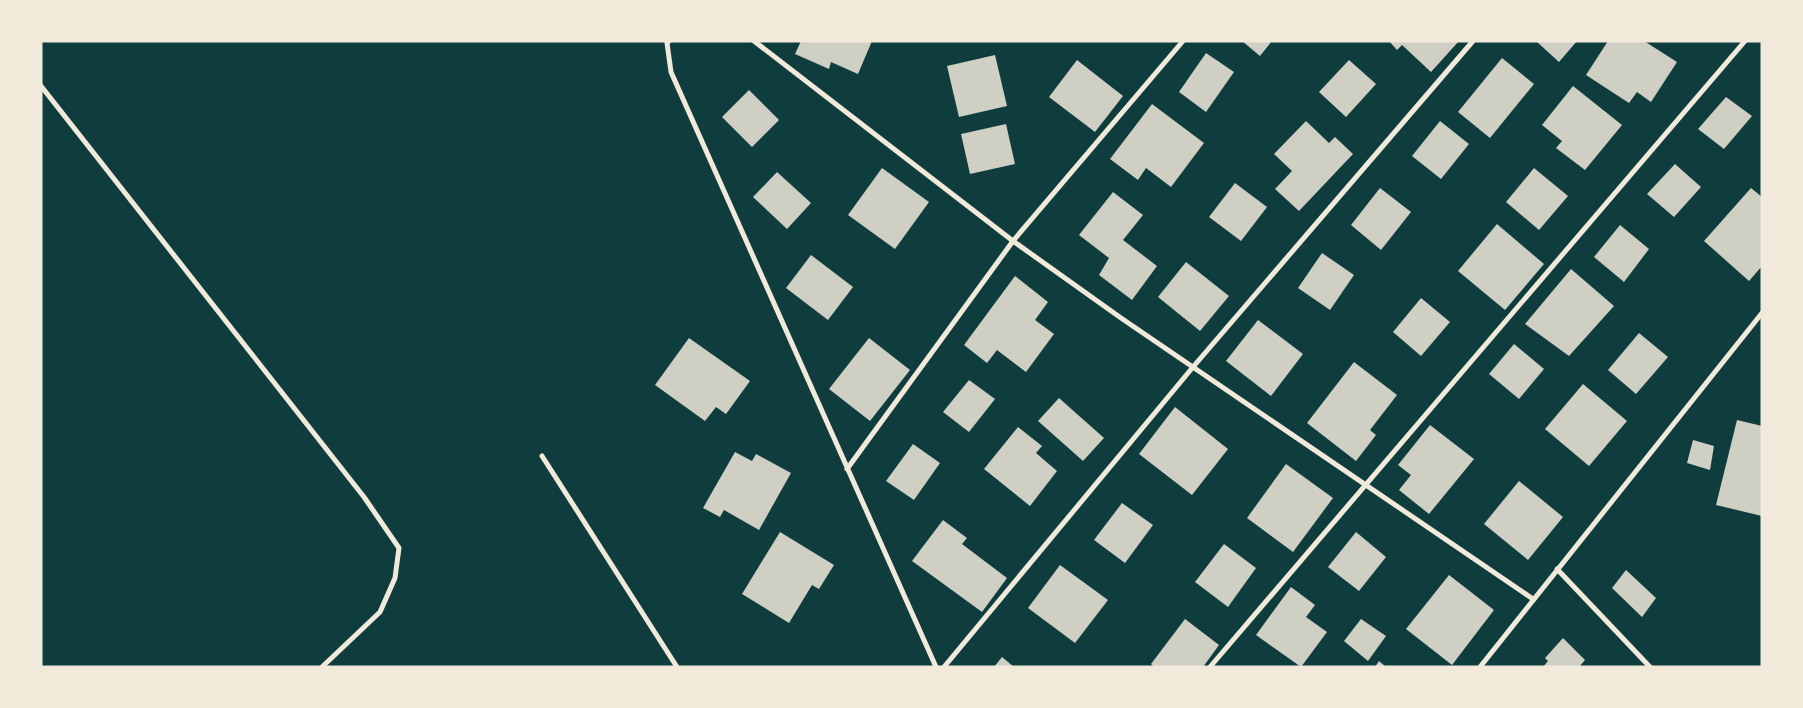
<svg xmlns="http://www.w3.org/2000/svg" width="1803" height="708" font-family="'Noto Serif',serif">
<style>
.building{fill:#cfcfc3}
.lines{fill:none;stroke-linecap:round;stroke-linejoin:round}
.minor{stroke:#f1e9da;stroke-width:5}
</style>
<rect width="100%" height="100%" fill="#0f3d3e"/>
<g class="building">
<polygon points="801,41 872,41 858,74 831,62 829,69 795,54"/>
<polygon points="1242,41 1272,41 1260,56"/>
<polygon points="1389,41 1459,41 1431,72 1402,45 1397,50"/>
<polygon points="1536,41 1577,41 1559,62"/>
<polygon points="1608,41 1644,41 1677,62 1651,102 1637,92 1629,103 1586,75"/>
<polygon points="1206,53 1234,72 1206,112 1179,92"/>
<polygon points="995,55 1007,106 959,117 947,66"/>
<polygon points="1502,58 1534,84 1490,138 1458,112"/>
<polygon points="1077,60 1123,96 1095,132 1049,97"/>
<polygon points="1349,60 1376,84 1346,117 1319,92"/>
<polygon points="1573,86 1622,125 1585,170 1556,148 1562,141 1542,125"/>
<polygon points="749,90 779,120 752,147 722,117"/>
<polygon points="1726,97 1752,116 1724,149 1698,129"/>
<polygon points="1152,104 1204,143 1171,187 1146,168 1138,180 1110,159"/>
<polygon points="1306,121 1329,143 1335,137 1353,154 1299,211 1275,189 1292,171 1274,154"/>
<polygon points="1440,121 1469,144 1441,179 1412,156"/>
<polygon points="1006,124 1015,164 970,174 961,134"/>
<polygon points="1675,164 1701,187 1674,217 1647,194"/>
<polygon points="882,168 929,202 895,249 848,215"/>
<polygon points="1534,168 1568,196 1539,230 1506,202"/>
<polygon points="777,172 811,203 787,229 753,197"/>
<polygon points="1235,183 1267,207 1241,241 1209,217"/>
<polygon points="1380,188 1411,212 1381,250 1351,225"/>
<polygon points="1751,188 1762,197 1762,266 1749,281 1704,241"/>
<polygon points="1113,192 1143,215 1123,240 1157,266 1132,300 1099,275 1109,258 1079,235"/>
<polygon points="1497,224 1544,264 1505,310 1458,271"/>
<polygon points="1620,225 1649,249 1624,282 1594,257"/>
<polygon points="1322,253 1354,275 1330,310 1298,288"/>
<polygon points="811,255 853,287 828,320 786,288"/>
<polygon points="1186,262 1229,296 1200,331 1158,297"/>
<polygon points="1571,269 1614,306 1569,356 1525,324"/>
<polygon points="1015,276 1048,302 1035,320 1054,334 1026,372 997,350 987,363 964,345"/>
<polygon points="1421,298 1450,322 1421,356 1393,332"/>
<polygon points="1258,320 1303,354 1271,396 1226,361"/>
<polygon points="1639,333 1668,357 1636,394 1608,370"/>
<polygon points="689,338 750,381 726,414 716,407 705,421 655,385"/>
<polygon points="869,338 910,370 870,421 829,389"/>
<polygon points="1514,344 1544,369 1519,399 1489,374"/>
<polygon points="1354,362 1397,395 1370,430 1376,435 1356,461 1307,423"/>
<polygon points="969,380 995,399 969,432 943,412"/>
<polygon points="1583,384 1627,421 1589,466 1545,429"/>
<polygon points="1059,398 1104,438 1083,461 1038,421"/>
<polygon points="1175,407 1228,449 1192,495 1139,454"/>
<polygon points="1737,420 1762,426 1762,516 1716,505"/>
<polygon points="1430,425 1474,459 1429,514 1399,490 1411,475 1398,465"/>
<polygon points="1018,427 1042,446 1036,453 1057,471 1030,506 984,469"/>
<polygon points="1693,440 1714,446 1710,470 1687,463"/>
<polygon points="913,444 940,463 914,500 886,481"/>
<polygon points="735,452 752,461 756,454 791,473 759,530 724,510 720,517 703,508"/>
<polygon points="1286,464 1333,498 1293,552 1247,518"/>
<polygon points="1519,481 1563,517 1528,560 1484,524"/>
<polygon points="1122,503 1153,525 1125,563 1094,540"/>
<polygon points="943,520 967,538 962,544 1007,578 982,612 912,561"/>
<polygon points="780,532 834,565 819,589 812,585 789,623 742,594"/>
<polygon points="1356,532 1386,557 1359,591 1328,567"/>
<polygon points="1224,544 1256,568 1228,607 1195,582"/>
<polygon points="1060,565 1108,600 1075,643 1028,608"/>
<polygon points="1626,570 1656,598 1642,617 1612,588"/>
<polygon points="1449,575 1494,610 1452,665 1406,629"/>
<polygon points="1291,587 1315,605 1306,617 1327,632 1301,667 1256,635"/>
<polygon points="1185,619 1219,645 1203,667 1154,667 1151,664"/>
<polygon points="1361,619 1386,636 1368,661 1344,641"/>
<polygon points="1563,638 1585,660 1579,667 1543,667 1548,661 1545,658"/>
<polygon points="1002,657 1014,667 994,667"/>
<polygon points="1379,661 1386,667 1375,667"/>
</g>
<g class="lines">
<g class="minor">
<polyline points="669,41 667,43 671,72 936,667"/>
<polyline points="754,41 1013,241 1121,318 1533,599"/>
<polyline points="41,86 364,497 399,548 395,578 380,612 322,667"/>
<polyline points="542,456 677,667"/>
<polyline points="847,469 1013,241 1183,41"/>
<polyline points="1557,569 1650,667"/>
<polyline points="944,667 1193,367 1473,41"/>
<polyline points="1210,667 1745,41"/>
<polyline points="1480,667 1762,313"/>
</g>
</g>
<rect width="1803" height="708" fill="none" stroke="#f1e9da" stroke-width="85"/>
</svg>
